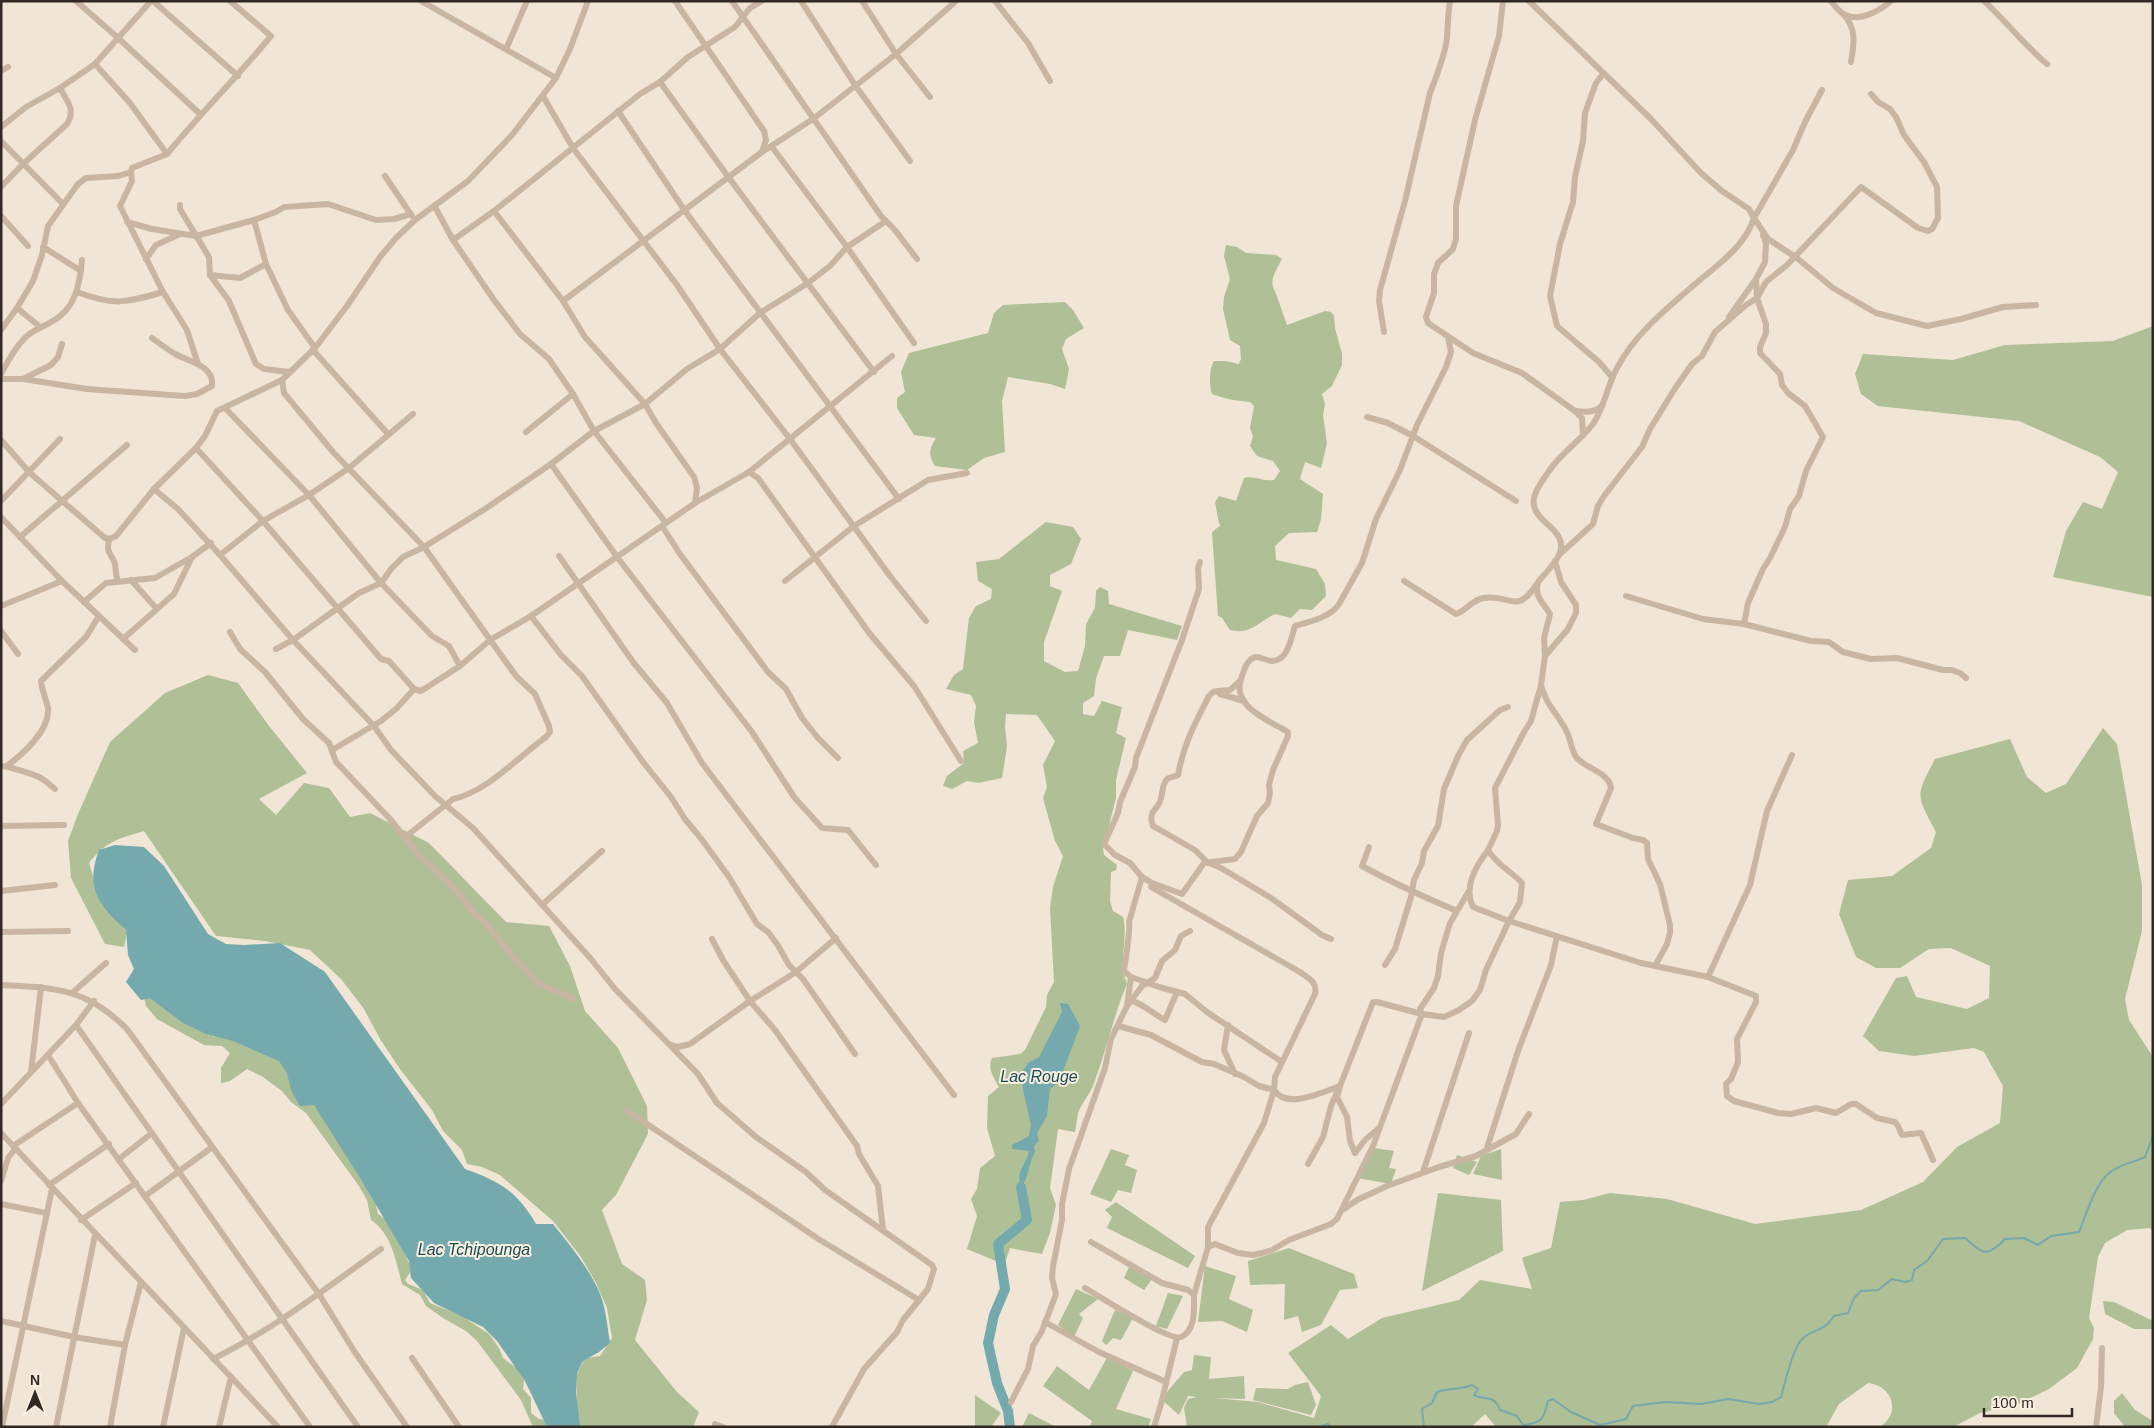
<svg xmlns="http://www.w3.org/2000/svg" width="2154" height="1428" font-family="Helvetica,sans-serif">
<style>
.green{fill:#afbf96}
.water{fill:#74a9ae}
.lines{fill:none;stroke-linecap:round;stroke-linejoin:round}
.stream{stroke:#74a9ae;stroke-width:2}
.river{stroke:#74a9ae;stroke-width:10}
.street{stroke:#c8b5a2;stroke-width:6}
.labels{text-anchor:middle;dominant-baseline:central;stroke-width:4;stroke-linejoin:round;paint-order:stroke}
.water-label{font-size:16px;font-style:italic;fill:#1a4d54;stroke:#f9efe1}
</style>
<rect width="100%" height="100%" fill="#f1e5d5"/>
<g class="green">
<path d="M1226 245 1237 247 1246 253 1276 255 1282 259C1277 269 1268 281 1275 291L1287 325 1325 311 1331 312 1334 316 1335 328 1342 354V365L1332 386 1322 394 1325 404 1323 415 1327 443 1321 468 1305 462 1300 479 1323 494 1321 519 1317 532 1289 533 1275 546 1276 560 1316 569 1325 584 1326 596 1312 610 1300 609 1291 618 1275 614C1257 623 1251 635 1230 630L1222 618 1218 616 1212 532 1221 525 1219 524 1215 502 1219 496 1236 501 1244 478C1254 475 1263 482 1274 480L1280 471 1273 461 1257 456 1250 446 1253 436 1250 428 1254 406 1250 402C1237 401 1225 399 1212 394 1209 385 1209 369 1214 361H1225L1239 364 1241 359 1240 346 1230 340 1223 309 1224 297 1230 279 1224 256Z"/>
<path d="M1065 302 1073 310 1084 328 1066 339 1062 349 1069 369 1065 389 1050 384 1008 377 1002 401 1005 452 984 458 967 470 935 466C928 455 929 449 936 438L914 435 897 408V398L905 392 901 372 909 353 988 333 994 313 1003 305Z"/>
<polygon points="2153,326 2153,597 2053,577 2066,531 2083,502 2102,509 2118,472 2100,457 2019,421 1878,406 1861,394 1855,374 1863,354 1953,360 2005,345 2113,341"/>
<path d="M1046 522 1073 527 1081 539 1071 564 1050 575V586L1062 591 1044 642V661L1065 672 1078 671 1085 646 1086 624 1095 608 1096 591 1100 587 1108 591 1109 604 1182 626 1177 640 1128 630 1120 656H1104L1096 678 1094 696 1083 703V714L1094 716 1102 701 1122 707 1116 733 1126 738 1116 780V798L1103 849 1104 855 1117 865 1116 870 1111 872 1110 901 1113 911 1123 917C1129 939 1117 962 1127 984 1113 1017 1106 1052 1093 1086 1089 1095 1082 1103 1078 1113 1077 1119 1076 1126 1075 1132L1058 1129 1050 1188 1056 1205 1050 1233 1042 1254 1010 1248 1006 1260 996 1261 967 1249 977 1216 971 1199 977 1189 980 1168 995 1156 987 1128 988 1096 999 1087C994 1078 987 1069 992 1058L1020 1054 1025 1050 1046 1007 1047 995 1054 982 1050 908 1053 887 1063 856 1055 841 1043 798 1047 787 1043 765 1055 741 1037 715 1006 714 1005 727 1007 746 1002 778 978 783 967 781 952 789 943 786 947 776 964 763 963 751 978 743 974 722 976 706 971 695 946 689 954 675 963 669 969 618 976 606 991 599 992 589 978 581 976 562 999 559Z"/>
<path d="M208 675 238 683 269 726 307 773 259 799 276 815 304 783 329 788 350 817 370 813 429 843 506 922 549 926 570 966 585 1011 618 1048 647 1106 648 1134 616 1195 602 1210 622 1264 645 1280 647 1300 635 1340 677 1392 699 1412 693 1427H578L576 1376 585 1358 600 1356 612 1338 607 1308 596 1283 581 1257 553 1221 500 1175 482 1167 467 1164 462 1150 443 1131 432 1110 400 1069 380 1039 364 1009 341 979 310 950 265 941 216 936 144 831C118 839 106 841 89 863L101 902 127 932 124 947 105 944 71 878 68 841 78 814 110 742 165 693Z"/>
<path d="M2103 728 2117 744 2142 885V931L2125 999 2129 1020 2153 1057V1231L2150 1228 2127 1230 2105 1243 2098 1257 2089 1318 2094 1328 2093 1339 2077 1368 2049 1389 2016 1405 1980 1413 1953 1427H1880C1902 1413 1892 1385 1868 1383L1839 1404 1826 1427H1496L1485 1414 1471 1427H1187L1184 1408 1188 1399 1197 1397 1188 1396 1179 1415 1161 1399 1184 1372 1192 1370 1194 1355 1211 1357 1209 1379 1244 1376 1245 1399 1214 1398 1258 1402 1314 1418 1321 1396 1288 1353 1331 1325 1348 1339 1382 1318 1459 1300 1480 1280 1532 1289 1522 1258 1551 1248 1560 1202 1583 1200 1610 1193 1667 1199 1755 1224 1861 1210 1923 1182 1957 1147 2000 1123 2003 1086 1984 1052 1974 1048 1914 1056 1879 1051 1863 1036 1896 978 1907 976 1916 997 1967 1009 1989 998 1990 966 1951 948 1929 949 1900 968H1876L1856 957 1839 914 1848 880 1892 876 1931 848 1936 832C1916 794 1915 797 1935 759L2010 739 2027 777 2046 793 2066 784Z"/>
<path d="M151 993 180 1014 189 1025H211L213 1037 218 1032 278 1058 316 1102 374 1196 378 1214 391 1223 410 1265 411 1271 405 1280 408 1284 423 1290 430 1303 462 1316 489 1334 499 1348 503 1358 518 1369 524 1380 523 1389 531 1398V1413L539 1419 552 1421 553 1427H533L521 1400 477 1341 466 1331 443 1318 426 1306 420 1295 402 1284C396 1261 392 1234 371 1220L367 1200 359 1186 306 1113 291 1102 282 1091 263 1077 247 1069 230 1081 221 1083V1068L230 1053 222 1046 204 1045 157 1019 146 1006 144 997Z"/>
<polygon points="1374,1148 1394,1151 1389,1168 1396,1169 1391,1184 1357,1178"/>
<polygon points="1111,1149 1129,1155 1125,1165 1137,1170 1131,1193 1118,1190 1111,1202 1090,1194"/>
<polygon points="1501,1149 1502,1180 1473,1174 1481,1156"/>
<polygon points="1457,1155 1477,1162 1469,1175 1453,1168"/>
<polygon points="1438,1193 1501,1200 1503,1251 1422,1291"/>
<polygon points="1116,1202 1195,1256 1188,1268 1107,1228 1112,1217 1105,1210"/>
<polygon points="1289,1248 1354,1274 1358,1288 1340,1290 1321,1325 1302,1332 1298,1316 1284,1320 1285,1284 1250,1285 1248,1261"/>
<polygon points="1205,1266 1236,1276 1229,1299 1253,1310 1247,1332 1222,1321 1198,1322"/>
<polygon points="1129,1267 1152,1279 1144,1290 1124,1278"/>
<polygon points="1076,1289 1098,1299 1079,1314 1083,1318 1074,1337 1058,1325"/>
<polygon points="1168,1293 1183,1296 1167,1329 1156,1326"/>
<polygon points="2103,1301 2114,1302 2153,1321 2153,1329 2134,1329 2105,1314"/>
<polygon points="1115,1310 1133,1318 1121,1340 1113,1338 1106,1345 1102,1341"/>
<polygon points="1108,1356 1133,1371 1116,1409 1151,1419 1148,1427 1090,1427 1092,1421 1043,1386 1057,1366 1089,1390"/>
<polygon points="1308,1382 1316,1405 1311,1415 1253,1400 1256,1388 1288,1389 1295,1385"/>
<polygon points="2122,1393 2135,1410 2153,1421 2153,1427 2125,1427 2114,1413 2114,1401"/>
<polygon points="975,1395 1001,1413 991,1427 975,1427"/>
<polygon points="1029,1413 1056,1427 1022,1427"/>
</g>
<g class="water">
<path d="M115 845 144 847 164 866 208 934 226 944 244 945 280 943 325 972 465 1169C499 1181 517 1191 536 1224H553C569 1244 587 1266 598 1289 606 1306 607 1325 610 1343L599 1352 583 1361 577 1373 576 1392 580 1427H547L525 1381 497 1341 483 1327 434 1303 411 1278 409 1261 362 1181 314 1105 300 1106 291 1090 287 1073 279 1061 233 1041 206 1034 183 1023 150 998 141 1000 126 982 134 969 128 955 126 930C98 905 85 887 99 850Z"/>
<path d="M1060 1003 1068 1004 1080 1026 1059 1082 1050 1089 1047 1116 1037 1133 1039 1141 1034 1146 1035 1152C1027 1166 1030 1176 1021 1187 1015 1170 1026 1166 1029 1151L1012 1149V1145L1029 1136 1031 1125 1023 1090 1022 1072 1028 1063 1039 1057 1062 1012Z"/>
</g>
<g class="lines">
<g class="stream">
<polyline points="1319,1427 1328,1424 1331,1427"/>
<path d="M1424 1427 1422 1409 1432 1403 1437 1392C1449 1388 1460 1390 1472 1385L1478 1389 1474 1395C1487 1402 1493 1393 1500 1410L1517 1416 1523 1425C1542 1423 1544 1419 1548 1401L1553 1399 1571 1412 1600 1425 1626 1419 1633 1406 1666 1402 1701 1404 1728 1399 1759 1404 1772 1402 1781 1397C1785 1384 1793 1346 1803 1338 1816 1327 1823 1333 1834 1316L1848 1313 1854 1298 1861 1291 1878 1290 1892 1279 1905 1282 1912 1280 1914 1270 1927 1261 1943 1239 1965 1238C1983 1254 1987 1258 2005 1239L2024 1238 2038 1245 2051 1236 2079 1232C2087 1213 2094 1186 2109 1173 2118 1165 2134 1162 2145 1157L2153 1136"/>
</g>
<polyline class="river" points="1010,1427 1008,1411 997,1383 988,1343 994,1315 1005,1289 998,1244 1027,1220 1021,1187"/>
<g class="street">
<polyline points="76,1 117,37 200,114"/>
<polyline points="153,1 238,76"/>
<polyline points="421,1 556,78"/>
<polyline points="675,1 764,131 766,140 762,152"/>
<polyline points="732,1 881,216 895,230 917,259"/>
<polyline points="801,1 855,85 910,161"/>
<polyline points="862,1 896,54 930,97"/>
<polyline points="995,1 1028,43 1050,81"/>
<polyline points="1503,1 1499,36 1475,120 1456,206 1456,239 1453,249 1438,263 1434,274 1434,293 1426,317 1428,323 1473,353 1522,373 1575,411 1582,418 1583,435"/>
<path d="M1529 1 1650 118 1701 173 1722 191 1749 209 1754 218C1745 247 1716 266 1694 285 1665 310 1635 334 1617 368 1607 386 1605 406 1593 424 1580 441 1561 453 1549 471 1544 479 1536 488 1534 498 1529 523 1571 528 1559 555 1554 565 1545 574 1538 582 1534 597 1543 602 1550 614L1544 638 1545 656 1568 629 1576 613V605L1561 582 1555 561"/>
<path d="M1831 1C1834 5 1838 10 1842 13 1858 24 1879 11 1891 1"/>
<path d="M1984 1C2006 21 2024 45 2047 64"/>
<path d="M1843 14C1857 28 1854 44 1851 62"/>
<polyline points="506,49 527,1"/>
<polyline points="1,71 8,67"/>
<polyline points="1603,74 1596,83 1585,113 1583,141 1575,177 1573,202 1560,244 1550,296 1557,326 1599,362 1612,377"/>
<polyline points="660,82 729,178 874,372"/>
<polyline points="1822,90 1805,122 1793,150 1754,218 1768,239 1797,258 1833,288 1876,313 1927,326 1961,319 2003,307 2036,305"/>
<polyline points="543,96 573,148 677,285 720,349 790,439 890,576 926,621"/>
<polyline points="618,111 685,211 899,499"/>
<polyline points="1,127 26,107 60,88 95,64 151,1"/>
<polyline points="1,141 63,204"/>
<polyline points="772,147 847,247 914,343"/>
<path d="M167 154C201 113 238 76 271 36L230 1"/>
<polyline points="131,172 132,181 120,206 163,292 187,330 198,364"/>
<polyline points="385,176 412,216"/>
<path d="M1 187 23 164 67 124C76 110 67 101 60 88"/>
<polyline points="180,205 180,209 209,257 210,275 229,301 256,364 264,369 290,372"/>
<polyline points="435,207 453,240 494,300 520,334 549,359 573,394 594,431 666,523"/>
<polyline points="494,211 563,301 585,337 645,404 656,423 694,477 697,488 695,503"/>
<polyline points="1,216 28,246"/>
<polyline points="254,220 276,212 284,207 328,204 376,220 394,219 411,214"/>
<polyline points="127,222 152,229 196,236 254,220 266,264 288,310 315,348"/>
<polyline points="453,240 494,211 640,94 660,82 688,57 735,27 750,8 762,1"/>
<polyline points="43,247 81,271"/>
<polyline points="146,259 156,245 180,234"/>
<polyline points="210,275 240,278 266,264"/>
<path d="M77 292C114 306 125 303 163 292"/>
<polyline points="563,301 762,152 813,119 896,54 955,2"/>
<polyline points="17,308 39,326"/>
<polyline points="1729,317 1756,279"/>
<polyline points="1,330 17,308 33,281 42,255 48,226 78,184 86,178 118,176 131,172 132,168 167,154 130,103 95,64"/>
<path d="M1384 332 1379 301 1380 290 1405 201 1430 93C1436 77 1446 53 1447 37 1448 24 1448 13 1450 1"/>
<polyline points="313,350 388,434"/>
<path d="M1 374C8 361 16 346 27 336 37 327 50 325 60 316 77 303 80 280 82 260"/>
<polyline points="1,379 23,379 51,365 58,357 62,344"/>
<path d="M23 379 87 389 185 396 197 394 212 386C215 366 188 361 175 354 167 349 159 343 152 338"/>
<path d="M282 380 284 393 333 452 424 547 516 676 535 694 549 726 550 732 546 737C518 757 487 792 453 799L404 838"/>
<polyline points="225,408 309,495 381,583 432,636 449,646 460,666"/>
<path d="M1575 411C1585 412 1594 413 1602 406"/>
<polyline points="1367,417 1388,423 1413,436 1516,501"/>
<polyline points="526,432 573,394"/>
<polyline points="1,440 30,473 105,538 109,539 116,536 154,489 196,448 205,436 217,411 282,380 315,348 347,306 380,257 396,238 415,220 468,181 512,135 556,78 570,49 588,1"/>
<polyline points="196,448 263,521 381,659 389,661 414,689 421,691 460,666 490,640 531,616 695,503 749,472 892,356"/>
<polyline points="551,464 617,557 752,732 794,797 822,828 848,830 876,865"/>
<polyline points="749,472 758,478 870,634 914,686 961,761"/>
<polyline points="154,489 178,509 220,555 263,521 309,495 349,468 413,414"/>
<polyline points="1,501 60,439"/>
<polyline points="1,517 62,581 135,650"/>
<polyline points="662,526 680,554 768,672 786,689 802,718 818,738 838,758"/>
<polyline points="20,537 127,445"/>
<path d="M109 539C106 556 111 551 115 564 116 570 115 574 118 581"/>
<polyline points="1560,554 1593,524 1598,506 1604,496 1642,447 1650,429 1674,390 1692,364 1702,356 1715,332 1746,305 1757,298 1766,282 1787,265 1861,187 1918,228 1928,231 1932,229 1938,218 1937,187 1924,162 1904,135 1896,117 1890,109 1878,102 1871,94"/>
<polyline points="220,555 293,640 374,726 391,750 435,796 473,828 591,959 615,989 698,1074 717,1103 756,1137 806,1172 825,1190 932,1265 934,1269 928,1289 903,1320 897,1332 864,1369 832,1427"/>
<polyline points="559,556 633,662 667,703 702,763 954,1095"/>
<path d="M1200 562 1198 568 1199 589 1182 640 1136 758 1135 767 1120 802 1118 813 1104 844 1115 855 1130 863 1142 877 1152 883 1182 894 1204 863 1235 859 1241 852 1257 816 1268 803 1270 793 1269 785 1273 770 1288 736V732C1268 720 1229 706 1242 676 1245 668 1247 660 1255 657 1261 657 1265 660 1271 661 1288 662 1291 638 1295 626 1310 622 1331 617 1339 604L1362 563 1376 519 1400 470 1417 425 1446 367 1451 352 1448 337"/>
<polyline points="131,580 156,608"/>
<polyline points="785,581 854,526 928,480 967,473"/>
<path d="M1404 581 1456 614C1466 611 1472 600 1483 598 1510 593 1516 616 1536 585"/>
<polyline points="1626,596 1703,619 1744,624 1811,641 1829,642 1843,652 1871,659 1897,658 1943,670 1952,670 1960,673 1966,678"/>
<polyline points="84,602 106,583 155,578 192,557 211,543"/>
<polyline points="1,606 62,581"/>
<polyline points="531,616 561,655 582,676 643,762 671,797 685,819 703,841 729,877 757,924 768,932 777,944 789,965 803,979 855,1054"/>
<polyline points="1744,624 1748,603 1763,569 1770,558 1785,527 1790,509 1799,496 1806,471 1823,437 1805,406 1788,393 1782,385 1780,374 1760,353 1760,347 1766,333 1766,324 1757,298 1756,279 1765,262 1766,243 1763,235"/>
<polyline points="1,631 18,654"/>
<polyline points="230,632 240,649 265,672 303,719 329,743 336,762 390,819 419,855 455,889 471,910 488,926 517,961 538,983 574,999"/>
<polyline points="123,639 174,594 192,557"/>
<polyline points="276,649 293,640 359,593 381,583 391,569 403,557 424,547 485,509 551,464 594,431 645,404 687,369 720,349 760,313 808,283 830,266 847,247 886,221"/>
<polyline points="1240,681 1230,690 1218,691 1220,694 1244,701"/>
<path d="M1541 685C1546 705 1558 714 1567 732 1571 740 1571 751 1577 758 1586 769 1609 772 1611 788L1596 824 1633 838 1643 840 1647 843 1648 859 1660 884 1670 925V933L1667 944 1655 966"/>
<path d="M1218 691 1213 692 1209 696C1194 725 1184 743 1178 775 1174 777 1170 777 1167 779 1162 784 1163 792 1161 798 1159 810 1147 810 1153 826L1195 850 1207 862 1221 868 1271 898 1322 935 1331 939"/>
<polyline points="332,750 381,721 397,708 414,689"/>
<polyline points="1792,755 1767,811 1750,885 1708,977 1756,996 1756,1002 1737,1039 1738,1062 1731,1079 1726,1084 1727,1096 1734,1101 1778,1113 1791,1114 1816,1108 1836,1113 1851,1104 1856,1104 1877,1118 1895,1122 1898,1126 1902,1135 1921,1133 1933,1160"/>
<path d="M1 766C8 766 32 774 39 777 45 780 50 785 55 789"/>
<path d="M7 766C23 754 50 730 48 708 46 699 42 691 41 681L86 637 99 616"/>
<polyline points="1,826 64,825"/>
<path d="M1369 847 1362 866C1393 883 1424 897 1457 911"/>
<polyline points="1488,850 1497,831 1498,825 1495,788 1524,732 1531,721 1541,685 1545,656"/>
<path d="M1151 887 1300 972C1308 978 1318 982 1315 994L1275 1077 1274 1090C1287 1110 1323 1092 1340 1086L1373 1002H1377L1422 1014 1444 1017 1459 1010 1472 1001 1480 990 1486 970 1509 921 1473 907C1463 887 1476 866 1488 850 1497 865 1511 871 1522 883L1520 902 1509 921 1641 963 1708 977"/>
<polyline points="1,891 55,885"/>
<polyline points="543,904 602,851"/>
<polyline points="1,932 68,931"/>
<polyline points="712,939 723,960 750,1001 775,1030 857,1146 859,1154 878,1186 883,1229"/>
<polyline points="1385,965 1395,949 1411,897 1414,880 1422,863 1424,851 1438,826 1444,789 1458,756 1467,740 1500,710 1508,707"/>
<polyline points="1131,977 1159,987 1185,994 1207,1012 1282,1062"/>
<path d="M1 985C56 988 86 988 127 1029L319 1294 354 1351 407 1427"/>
<polyline points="72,993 106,963"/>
<path d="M1132 1001C1143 1004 1154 1014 1165 1020L1177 992"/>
<polyline points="1127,1006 1142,986 1155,978 1162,961 1175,950 1181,936 1190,931"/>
<polyline points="76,1025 358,1427"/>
<polyline points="1228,1025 1224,1050 1235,1074"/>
<polyline points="1118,1026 1151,1035 1202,1062 1214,1064 1244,1077 1259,1086 1274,1090 1264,1123 1208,1227 1208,1247"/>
<polyline points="671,1045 678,1047 690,1044 750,1001 796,972 836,938"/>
<polyline points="48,1055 78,1103 310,1427"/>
<polyline points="31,1072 41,987"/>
<polyline points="1340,1086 1337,1097 1347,1117 1350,1141 1355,1153 1365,1140 1378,1129"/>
<polyline points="1,1104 76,1025 94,1001"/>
<polyline points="626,1110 820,1240 919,1300"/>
<polyline points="1,1133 278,1427"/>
<polyline points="13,1146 78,1103"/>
<polyline points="1486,1151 1518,1051 1551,965 1557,936"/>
<polyline points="119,1159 152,1133"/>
<polyline points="1308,1164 1323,1137 1331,1106 1337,1092"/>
<polyline points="1423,1172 1469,1033"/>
<polyline points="1,1181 8,1158 15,1149"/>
<polyline points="49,1185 109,1144"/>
<polyline points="145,1196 211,1148"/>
<polyline points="1,1204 46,1213"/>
<polyline points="1344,1209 1357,1200 1387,1186 1439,1167 1476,1156 1516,1134 1529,1114"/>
<polyline points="81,1220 136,1183"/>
<polyline points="1091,1242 1162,1283 1188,1290 1194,1295 1208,1247 1215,1244 1238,1253 1253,1255 1262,1253 1272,1250 1289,1240 1331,1224 1337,1219 1373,1146 1422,1014 1420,1009 1434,988 1438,976 1441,953 1450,923 1469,891"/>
<path d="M1085 1288C1099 1296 1170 1342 1181 1337 1196 1331 1194 1308 1194 1295"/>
<polyline points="1,1321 74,1337 125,1345"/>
<polyline points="1045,1322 1099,1352 1166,1382"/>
<polyline points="412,1358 459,1427"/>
<path d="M213 1359C274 1329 326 1288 381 1249"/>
<path d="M1011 1402 1028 1369 1033 1346 1042 1331 1056 1294 1052 1278 1053 1266 1062 1220V1204L1069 1169 1105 1068 1111 1039 1127 1006 1131 977 1124 971C1125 962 1131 927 1129 922L1142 877"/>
<polyline points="715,1424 723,1427"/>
<polyline points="2,1427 52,1189"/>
<polyline points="56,1427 95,1235"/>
<polyline points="110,1427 125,1345 141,1282"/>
<polyline points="163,1427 184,1328"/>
<polyline points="219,1427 231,1377"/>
<polyline points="1154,1427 1161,1404 1177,1338"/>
<polyline points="2096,1427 2101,1387 2102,1348"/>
</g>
</g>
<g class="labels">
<g class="water-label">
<text x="1039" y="1076">Lac Rouge</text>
<text x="474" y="1249">Lac Tchipounga</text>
</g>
</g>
<rect width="2154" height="1428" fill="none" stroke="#332924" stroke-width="5"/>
<g transform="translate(35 1393)" stroke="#f9efe1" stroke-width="4" paint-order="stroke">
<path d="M0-4L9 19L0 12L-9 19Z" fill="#332924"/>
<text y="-8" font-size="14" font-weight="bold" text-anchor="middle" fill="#332924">N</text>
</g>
<path d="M1984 1408v8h88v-8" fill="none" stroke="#332924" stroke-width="2.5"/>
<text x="1992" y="1408" font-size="15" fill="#332924" stroke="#f9efe1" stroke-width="4" paint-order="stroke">100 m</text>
</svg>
